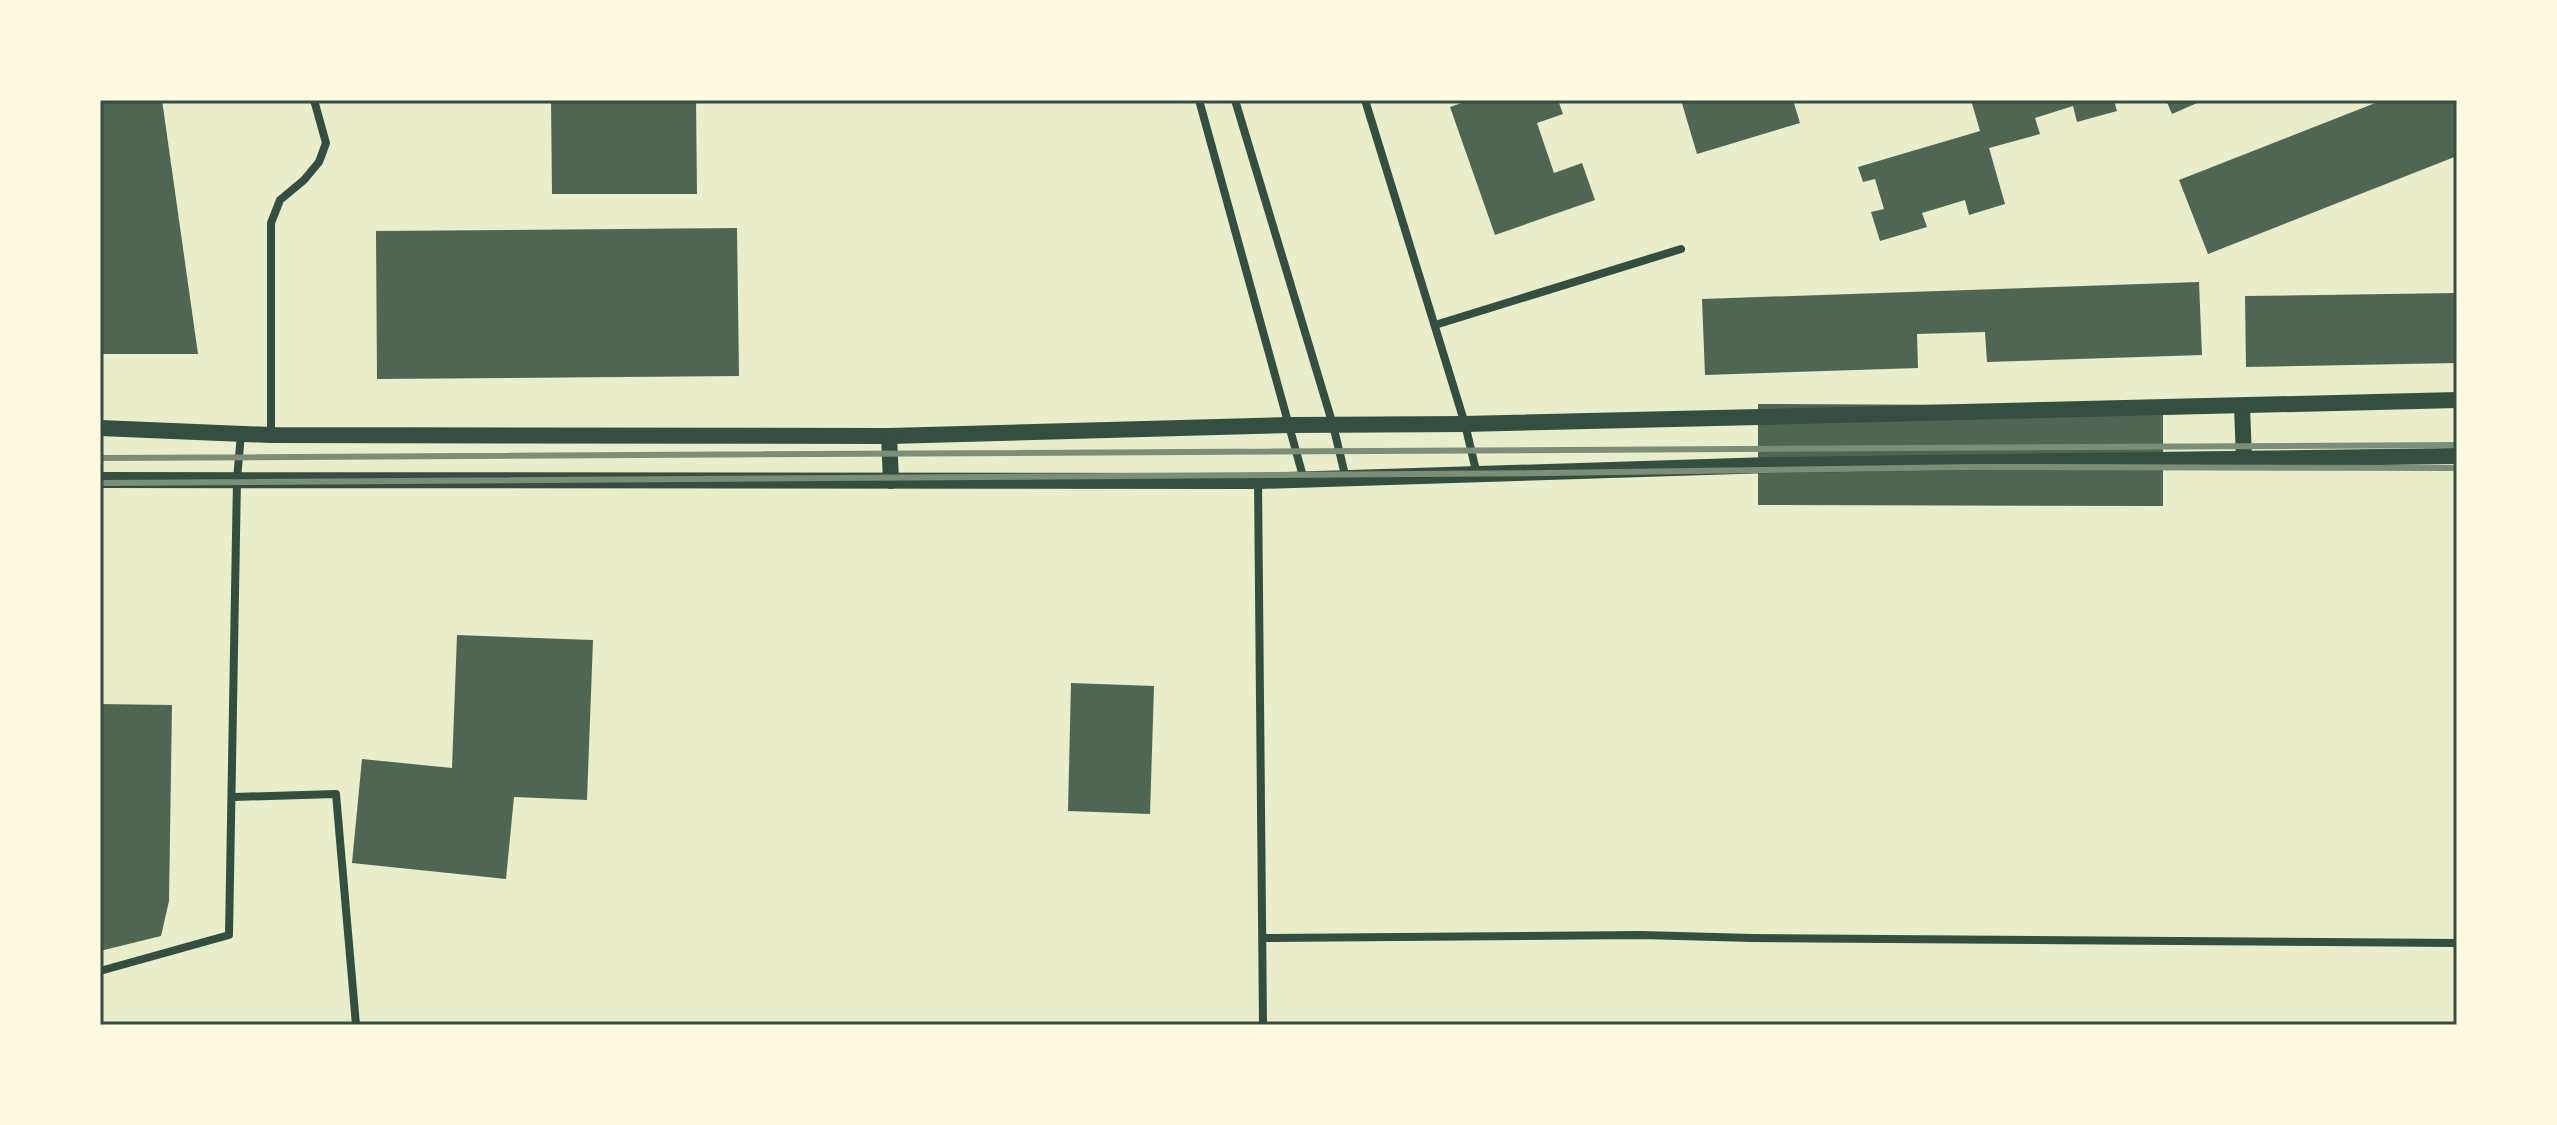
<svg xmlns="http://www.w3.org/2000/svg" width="2557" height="1125" font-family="Quicksand,sans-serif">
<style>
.building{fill:#4f6655}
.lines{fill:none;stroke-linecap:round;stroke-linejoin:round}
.minor{stroke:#344e41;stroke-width:8}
.secondary{stroke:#344e41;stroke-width:16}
.rail{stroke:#7c8e77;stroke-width:6}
.neatline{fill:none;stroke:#344e41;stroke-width:3}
</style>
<rect width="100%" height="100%" fill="#e9edc9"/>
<g class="building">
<polygon points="100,100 162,100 198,354 100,354"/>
<polygon points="551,100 696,100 697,194 552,194"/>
<polygon points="1470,100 1558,100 1563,114 1537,123 1554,173 1582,163 1595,200 1495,235 1450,107"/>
<polygon points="1681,100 1793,100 1800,123 1697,154"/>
<polygon points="1971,100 2114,100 2117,111 2077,122 2073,106 2035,118 2040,134 1989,148 2005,204 1969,215 1965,200 1922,213 1927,227 1880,241 1871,212 1884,209 1875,179 1863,182 1858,167 1980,131"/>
<polygon points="2166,100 2204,100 2172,114"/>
<polygon points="2383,100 2457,100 2457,156 2208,254 2179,180"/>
<polygon points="737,228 739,376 377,379 376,231"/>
<polygon points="2199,282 2202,355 1987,362 1985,332 1917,334 1918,368 1705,375 1702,299"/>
<polygon points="2457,293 2457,363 2246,367 2245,296"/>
<polygon points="1758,404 2163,406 2163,506 1758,505"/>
<polygon points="457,635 593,640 587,800 514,797 506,879 352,863 362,759 452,768"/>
<polygon points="1071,683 1154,686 1150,814 1068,811"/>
<polygon points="100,704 172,705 169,901 161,936 100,951"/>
<polygon points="947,1022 1026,1022 1027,1025 947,1025"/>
</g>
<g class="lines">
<g class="minor">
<polyline points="1199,100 1304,480"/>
<polyline points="1235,100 1333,425 1346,479"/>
<polyline points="1365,100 1465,424 1477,475"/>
<polyline points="1435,325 1681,249"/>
<polyline points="271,434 271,223 280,200 304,180 319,162 326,143 314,100"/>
<polyline points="1258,481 1263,1025"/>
<polyline points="234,797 336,794 356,1025"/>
<polyline points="1264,938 1641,935 1752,938 2457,943"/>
<polyline points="100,971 229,935 237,479 241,434"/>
</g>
<g class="secondary">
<polyline points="2242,406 2244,459"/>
<polyline points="100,428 271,435 889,436 1290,425 1465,424 2457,400"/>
<polyline points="889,436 891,481"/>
<polyline points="100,480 1258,481 1770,465 2457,456"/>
</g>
<g class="rail">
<polyline points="100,458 2457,445"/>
<polyline points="100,483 1546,473 1975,467 2457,468"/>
</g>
</g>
<rect width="2557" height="1125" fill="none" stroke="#fefae0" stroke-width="204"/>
<rect x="102" y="102" width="2353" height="921" class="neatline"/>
</svg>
